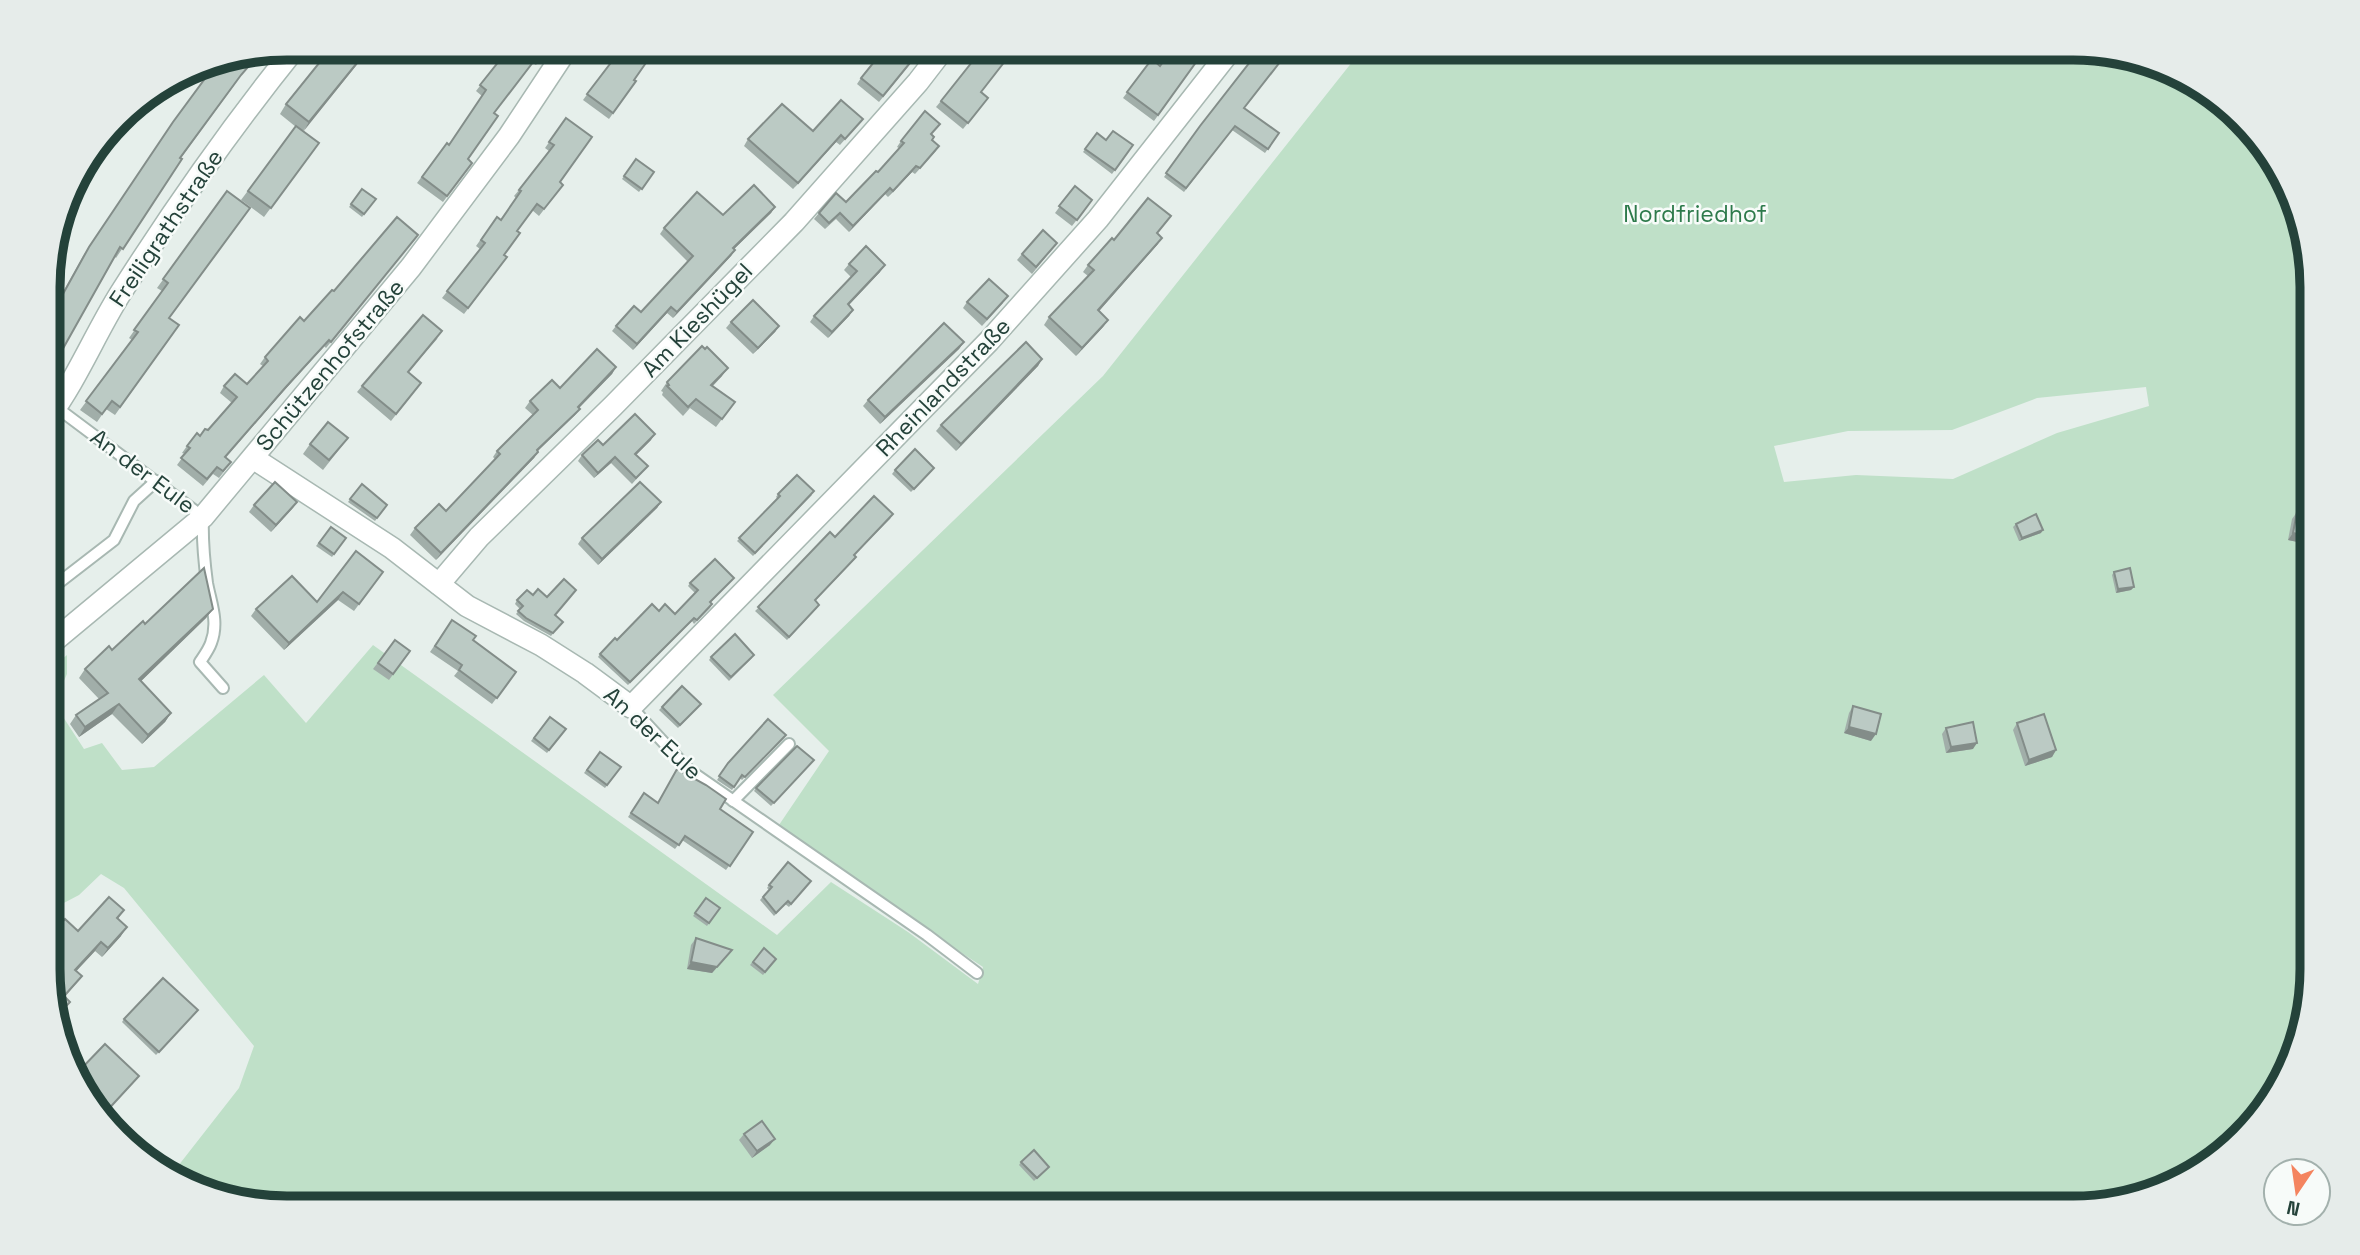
<svg xmlns="http://www.w3.org/2000/svg" width="2360" height="1255" font-family="'Space Grotesk',sans-serif">
<style>
.green{fill:#bfe0c8;fill-rule:evenodd}
.lines{fill:none;stroke-linecap:round;stroke-linejoin:round}
.service-casing{stroke:#a8b8b2;stroke-width:14}
.minor-casing{stroke:#a8b8b2;stroke-width:24}
.service{stroke:#fff;stroke-width:10}
.minor{stroke:#fff;stroke-width:21}
.wall{fill:#a1aea9}
.shaded-wall{fill:#838d89}
.building{fill:#bbcac4;stroke:#838d89;stroke-width:2}
.labels{text-anchor:middle;dominant-baseline:central;stroke-width:5;stroke-linejoin:round;paint-order:stroke}
.park-label{font-size:23px;fill:#2d7a4b;stroke:#f7fbf9}
.street-label{font-size:23px;fill:#24423a;stroke:#f7fbf9}
.rim{fill:none;stroke:#24423a;stroke-width:9}
</style>
<rect width="100%" height="100%" fill="#e6efeb"/>
<path class="green" d="M1364 47H2073L2180 72 2272 153 2311 256 2313 969 2288 1075 2206 1168 2089 1207 287 1208 180 1183 171 1175 239 1088 254 1046 124 888 101 874 79 895 60 905 49 897V670L67 655V674L54 703 84 749 102 743 122 770 154 767 264 675 306 723 373 645 777 935 831 882 908 932 978 984 983 967 841 873 779 825 829 751 773 695 1103 376ZM2146 387 2149 406 2057 433 1953 479 1856 475 1784 482 1774 446 1848 431 1952 430 2037 398Z"/>
<g class="lines">
<g class="service-casing">
<g id="service">
<path d="M56 407 203 517C202 540 204 560 207 583 211 604 219 622 211 643 209 649 204 656 200 662L223 688"/>
<polyline points="48,591 114,540 134,501 156,481"/>
<polyline points="631,707 689,770 927,935 977,973"/>
<polyline points="733,801 789,744"/>
</g>
</g>
<g class="minor-casing">
<g id="minor">
<path d="M48 418C77 379 95 334 120 294 174 209 233 125 296 47"/>
<polyline points="253,458 392,548 467,606 541,645 585,673 631,707 989,341 1098,219 1233,47"/>
<polyline points="439,584 479,537 613,406 794,222 918,82 945,47"/>
<polyline points="49,645 203,517 411,267 509,136 568,47"/>
</g>
</g>
<use href="#service" class="service"/>
<use href="#minor" class="minor"/>
</g>
<g class="wall">
<polygon points="370,47 303,131 319,143 264,217 241,200 296,127 280,114 286,104"/>
<polygon points="417,47 404,63 390,51 392,48"/>
<polygon points="550,47 536,65 533,63 494,113 468,159 472,163 443,202 417,183 447,143 449,145 482,96 476,91 504,55 513,62"/>
<polygon points="924,47 879,102 857,84 861,78"/>
<polygon points="1207,47 1154,121 1123,98 1152,59 1160,66"/>
<polygon points="611,62 636,81 609,119 583,100"/>
<polygon points="235,84 181,158 182,159 116,258 115,257 56,361 50,370 48,369 48,319 83,256 167,131"/>
<polygon points="981,93 988,98 963,129 936,107 941,101"/>
<polygon points="1244,108 1279,133 1265,153 1232,130 1184,192 1164,177 1200,126"/>
<polygon points="566,118 560,182 563,185 539,216 532,210 517,231 504,255 507,257 464,314 442,298 480,249 476,246 497,217 501,220 516,198 514,196 519,190 549,151 545,148"/>
<polygon points="863,119 840,145 836,142 793,189 744,146 748,139 813,131"/>
<polygon points="1097,133 1106,140 1133,145 1112,174 1083,152"/>
<polygon points="931,135 932,140 939,146 935,152 915,174 912,172 888,197 885,194 849,232 836,219 825,229 814,219 819,213 846,202 878,172 899,148 897,147 901,141"/>
<polygon points="636,159 654,172 639,192 622,179"/>
<polygon points="1075,186 1092,200 1072,226 1055,213"/>
<polygon points="362,189 376,199 362,217 349,207"/>
<polygon points="227,191 169,318 179,325 115,415 106,409 97,422 80,410 132,340 129,338 162,291 157,288"/>
<polygon points="775,207 771,213 734,249 735,250 731,256 673,318 667,313 633,350 612,331 616,326 641,312 688,262 660,234 664,228 723,215"/>
<polygon points="1157,234 1162,238 1157,245 1099,311 1108,320 1103,327 1076,356 1044,325 1049,317 1088,276 1083,272 1088,265 1114,240"/>
<polygon points="418,235 326,348 324,346 280,395 225,458 226,469 219,478 213,474 203,486 177,465 185,454 182,453 187,446 208,430 232,403 220,393 224,386 247,384 263,366 260,364 265,357 304,321 334,291"/>
<polygon points="1057,243 1032,274 1017,260 1022,254"/>
<polygon points="849,264 880,272 849,305 853,310 849,316 828,338 810,322 814,316 851,277 844,270"/>
<polygon points="967,302 1003,303 982,326 963,308"/>
<polygon points="731,322 779,326 775,332 753,354 726,328"/>
<polygon points="438,338 408,372 421,383 391,421 357,392 362,386"/>
<polygon points="964,342 959,349 880,424 863,406 868,400"/>
<polygon points="1042,359 1038,366 956,451 936,431 941,425"/>
<polygon points="616,367 612,374 579,408 580,409 575,415 538,451 534,458 436,560 410,535 415,528 446,511 495,459 493,457 497,451 533,415 525,408 530,401 560,388"/>
<polygon points="722,376 713,386 735,402 716,427 690,408 683,416 662,395 663,392 661,391 667,382"/>
<polygon points="348,438 323,470 303,454 310,444"/>
<polygon points="651,440 636,455 648,466 632,484 611,463 594,478 578,461 582,455 603,445"/>
<polygon points="895,470 932,471 911,492 892,474"/>
<polygon points="362,484 387,505 375,521 348,502"/>
<polygon points="778,494 812,495 753,556 737,541 778,499 776,497"/>
<polygon points="297,502 271,532 249,512 254,505"/>
<polygon points="661,502 657,508 598,565 578,544 582,538"/>
<polygon points="2297,512 2311,515 2312,545 2288,540 2292,519"/>
<polygon points="891,518 854,555 856,557 854,560 815,601 817,608 787,640 755,611 835,537"/>
<polygon points="2016,524 2041,533 2019,541 2013,527"/>
<polygon points="331,527 346,538 332,557 316,546"/>
<polygon points="383,572 354,611 338,600 284,650 251,616 256,609 317,602"/>
<polygon points="2114,572 2134,587 2131,590 2116,593 2112,575"/>
<polygon points="734,578 710,603 712,604 710,608 694,624 692,621 628,685 598,657 600,654 659,611 675,614 695,593 688,586 690,583"/>
<polygon points="517,600 555,615 563,622 551,636 524,621 516,614 520,609 515,604"/>
<polygon points="213,609 206,618 141,681 171,713 165,722 142,744 112,714 79,737 70,724 76,715 99,699 79,678 85,669 112,650 145,624"/>
<polygon points="452,620 473,640 516,672 492,704 454,676 458,671 430,652"/>
<polygon points="395,640 410,651 389,680 373,669"/>
<polygon points="711,657 752,658 729,681 709,660"/>
<polygon points="701,704 678,728 659,710 662,707"/>
<polygon points="1853,706 1871,741 1844,733 1849,713"/>
<polygon points="550,717 566,729 547,753 531,741"/>
<polygon points="2017,723 2056,750 2052,757 2025,766 2013,730"/>
<polygon points="1946,728 1973,749 1946,753 1942,734"/>
<polygon points="786,735 742,780 740,778 732,790 717,780 728,763"/>
<polygon points="600,752 621,767 605,788 584,773"/>
<polygon points="814,760 771,806 754,791 756,788"/>
<polygon points="677,769 720,809 753,832 726,870 682,840 675,849 628,817 644,793 658,803"/>
<polygon points="811,881 789,907 785,904 774,916 760,900 769,890 767,888 769,885"/>
<polygon points="706,898 720,908 707,926 693,916"/>
<polygon points="124,910 118,919 121,936 102,957 95,951 76,971 82,976 65,997 70,1002 57,1019 49,1000 78,931"/>
<polygon points="696,938 732,950 712,973 687,969 691,945"/>
<polygon points="764,948 776,959 763,975 750,965"/>
<polygon points="198,1010 156,1055 122,1022 124,1019"/>
<polygon points="744,1134 770,1145 752,1158 739,1140"/>
<polygon points="1021,1162 1049,1167 1034,1181 1019,1165"/>
</g>
<g class="shaded-wall">
<polygon points="370,47 371,47 303,132 309,122"/>
<polygon points="841,135 836,142 793,189 798,183"/>
<polygon points="916,166 912,172 888,197 893,191"/>
<polygon points="890,188 885,194 849,232 853,226"/>
<polygon points="775,207 771,213 729,254 733,248"/>
<polygon points="1162,238 1157,245 1093,318 1098,310"/>
<polygon points="735,250 731,256 673,318 677,312"/>
<polygon points="885,265 880,272 843,311 848,304"/>
<polygon points="671,307 667,313 633,350 637,344"/>
<polygon points="853,310 849,316 828,338 832,332"/>
<polygon points="1108,320 1103,327 1076,356 1082,348"/>
<polygon points="779,326 775,332 753,354 758,348"/>
<polygon points="329,340 324,346 280,395 220,464 285,388"/>
<polygon points="964,342 959,349 880,424 885,417"/>
<polygon points="1042,359 1038,366 956,451 961,444"/>
<polygon points="616,367 612,374 574,413 578,407"/>
<polygon points="728,368 722,376 705,393 711,385"/>
<polygon points="580,409 575,415 532,456 537,450"/>
<polygon points="655,434 651,440 631,460 635,454"/>
<polygon points="538,452 534,458 436,560 441,553"/>
<polygon points="615,457 611,463 594,478 598,473"/>
<polygon points="297,502 293,508 271,532 276,525"/>
<polygon points="661,502 657,508 598,565 602,559"/>
<polygon points="2043,530 2041,533 2019,541 2022,538"/>
<polygon points="2293,533 2312,537 2312,545 2288,540"/>
<polygon points="2134,587 2131,590 2116,593 2118,589"/>
<polygon points="343,592 338,600 284,650 289,643"/>
<polygon points="213,609 206,618 133,689 139,679"/>
<polygon points="119,704 112,714 79,737 85,727"/>
<polygon points="171,713 165,722 142,744 148,735"/>
<polygon points="1849,727 1876,734 1871,741 1844,733"/>
<polygon points="1977,743 1973,749 1946,753 1951,747"/>
<polygon points="2056,750 2052,757 2025,766 2029,760"/>
<polygon points="127,927 121,936 102,957 108,948"/>
<polygon points="101,942 95,951 69,979 75,970"/>
<polygon points="732,950 712,973 687,969 691,962"/>
<polygon points="775,1139 770,1145 752,1158 757,1151"/>
</g>
<g class="building">
<polygon points="332,47 370,47 309,122 286,104"/>
<polygon points="393,47 417,47 407,60 392,48"/>
<polygon points="525,47 549,47 540,59 537,57 494,113 498,116 468,159 472,163 447,196 422,177 447,143 449,145 486,90 480,85 504,55 513,62"/>
<polygon points="623,47 657,47 634,80 636,81 613,113 587,94"/>
<polygon points="886,47 923,47 883,96 861,78"/>
<polygon points="984,47 1016,47 981,92 988,98 968,123 941,101"/>
<polygon points="1174,47 1207,47 1158,115 1127,92 1152,59 1160,66"/>
<polygon points="1261,48 1280,62 1244,108 1279,133 1268,149 1235,126 1186,188 1166,173 1200,126"/>
<polygon points="260,53 241,75 180,158 182,159 123,249 120,247 56,361 48,356 48,321 89,247 173,122 218,61"/>
<polygon points="841,100 863,119 845,139 841,135 798,183 748,139 782,104 813,131"/>
<polygon points="925,111 940,124 931,134 934,137 932,140 939,146 920,168 916,166 893,191 890,188 853,226 840,213 829,223 819,213 836,193 846,202 876,171 878,172 904,143 901,141"/>
<polygon points="566,118 592,137 560,182 563,185 544,209 537,204 517,231 520,233 504,255 507,257 468,308 447,291 485,243 481,240 497,217 501,220 521,191 519,190 554,145 549,142"/>
<polygon points="296,126 319,143 271,208 248,191"/>
<polygon points="1113,131 1133,145 1115,170 1085,149 1097,133 1106,140"/>
<polygon points="636,159 654,172 642,189 624,176"/>
<polygon points="754,185 775,207 733,248 735,250 677,312 671,307 637,344 616,326 634,306 641,312 693,256 664,228 697,192 723,215"/>
<polygon points="1075,186 1092,200 1077,220 1059,206"/>
<polygon points="362,189 376,199 364,214 351,204"/>
<polygon points="227,191 250,208 169,318 179,325 120,407 112,401 102,414 86,401 138,332 134,330 168,283 163,279"/>
<polygon points="1148,198 1171,216 1157,233 1162,238 1098,310 1108,320 1082,348 1049,317 1094,270 1088,265 1112,238 1114,240"/>
<polygon points="397,217 418,235 331,342 329,340 285,388 225,457 231,462 223,471 217,467 207,479 181,458 190,448 187,446 197,433 200,436 205,429 208,430 237,397 224,386 235,374 247,384 268,361 265,357 300,317 304,321 332,290 334,291"/>
<polygon points="1043,230 1057,243 1036,267 1022,254"/>
<polygon points="866,246 885,265 848,304 853,310 832,332 814,316 857,271 849,264"/>
<polygon points="989,279 1008,296 987,319 967,302"/>
<polygon points="753,300 779,326 758,348 731,322"/>
<polygon points="423,315 442,331 408,372 421,383 396,414 362,386"/>
<polygon points="944,323 964,342 885,417 868,400"/>
<polygon points="1026,342 1042,359 961,444 941,425"/>
<polygon points="702,346 705,349 707,347 728,368 711,385 735,402 722,419 696,399 688,407 667,386 669,385 667,382"/>
<polygon points="597,349 616,367 578,407 580,409 537,450 538,452 441,553 415,528 439,504 446,511 500,454 497,451 538,410 530,401 552,380 560,388"/>
<polygon points="635,414 655,434 635,454 648,466 636,478 615,457 598,473 582,455 598,440 603,445"/>
<polygon points="328,422 348,438 329,460 310,444"/>
<polygon points="915,449 934,468 914,489 895,470"/>
<polygon points="797,475 814,491 755,553 739,538 780,496 778,494"/>
<polygon points="275,482 297,502 276,525 254,505"/>
<polygon points="640,482 661,502 602,559 582,538"/>
<polygon points="362,484 387,505 377,518 350,499"/>
<polygon points="874,496 893,514 854,555 856,557 815,600 819,605 789,637 758,607 830,532 835,537"/>
<polygon points="2297,512 2311,515 2312,537 2293,533"/>
<polygon points="2036,514 2043,530 2022,538 2016,524"/>
<polygon points="331,527 346,538 334,554 319,543"/>
<polygon points="356,551 383,572 359,604 343,592 289,643 256,609 292,576 317,602"/>
<polygon points="715,559 734,578 710,602 712,604 697,620 694,618 630,682 600,654 615,638 617,640 652,604 659,611 665,604 675,614 698,590 690,583"/>
<polygon points="204,568 213,609 139,679 171,713 148,735 119,704 85,727 76,715 108,693 85,669 109,646 112,650 143,621 145,624"/>
<polygon points="2130,568 2134,587 2118,589 2114,572"/>
<polygon points="564,579 576,590 555,615 563,622 553,633 526,618 518,611 523,606 517,600 527,590 533,595 538,589 547,597"/>
<polygon points="452,620 476,636 473,640 516,672 497,698 459,670 462,665 435,646"/>
<polygon points="735,634 754,655 731,677 711,657"/>
<polygon points="395,640 410,651 393,674 378,663"/>
<polygon points="682,686 701,704 680,725 662,707"/>
<polygon points="1853,706 1881,714 1876,734 1849,727"/>
<polygon points="2044,714 2056,750 2029,760 2017,723"/>
<polygon points="550,717 566,729 549,750 534,738"/>
<polygon points="768,719 786,735 745,777 742,775 734,787 719,776 728,763"/>
<polygon points="1973,722 1977,743 1951,747 1946,728"/>
<polygon points="797,746 814,760 774,803 756,788"/>
<polygon points="600,752 621,767 607,785 587,770"/>
<polygon points="677,769 706,785 726,799 720,809 753,832 730,866 685,836 679,845 631,813 644,793 658,803"/>
<polygon points="788,862 811,881 791,904 788,901 776,913 763,897 772,887 769,885"/>
<polygon points="109,897 124,910 117,918 127,927 108,948 101,942 75,970 82,976 64,996 70,1002 56,1017 49,1000 49,936 65,919 78,931"/>
<polygon points="706,898 720,908 709,923 695,913"/>
<polygon points="696,938 732,950 717,967 691,962"/>
<polygon points="764,948 776,959 765,972 753,962"/>
<polygon points="163,978 198,1010 159,1052 124,1019"/>
<polygon points="105,1044 139,1076 103,1115 88,1102 77,1073"/>
<polygon points="762,1121 775,1139 757,1151 744,1134"/>
<polygon points="1034,1150 1049,1167 1037,1178 1021,1162"/>
</g>
<g class="labels">
<g class="park-label">
<text x="1695" y="214">Nordfriedhof</text>
</g>
<g class="street-label">
<text transform="translate(166 228) rotate(-56)">Freiligrathstraße</text>
<text transform="translate(697 320) rotate(-46)">Am Kieshügel</text>
<text transform="translate(330 365) rotate(-50)">Schützenhofstraße</text>
<text transform="translate(943 387) rotate(-46)">Rheinlandstraße</text>
<text transform="translate(143 471) rotate(37)">An der Eule</text>
<text transform="translate(653 733) rotate(43)">An der Eule</text>
</g>
</g>
<path d="M0 0H2360V1255H0ZM287 60H2073A227 227 0 0 1 2300 287V969A227 227 0 0 1 2073 1196H287A227 227 0 0 1 60 969V287A227 227 0 0 1 287 60Z" fill="#e6ecea" fill-rule="evenodd"/>
<path class="rim" d="M287 60H2073A227 227 0 0 1 2300 287V969A227 227 0 0 1 2073 1196H287A227 227 0 0 1 60 969V287A227 227 0 0 1 287 60Z"/>
<g transform="translate(2297 1192) rotate(193)"><circle r="33" fill="#f7fbf9" stroke="#a3b1ad" stroke-width="2"/>
<path d="M0-5L12 26L0 18L-12 26Z" fill="#f4845f"/>
<text y="-10" font-size="19" font-weight="bold" text-anchor="middle" fill="#24423a">N</text>
</g>
</svg>
